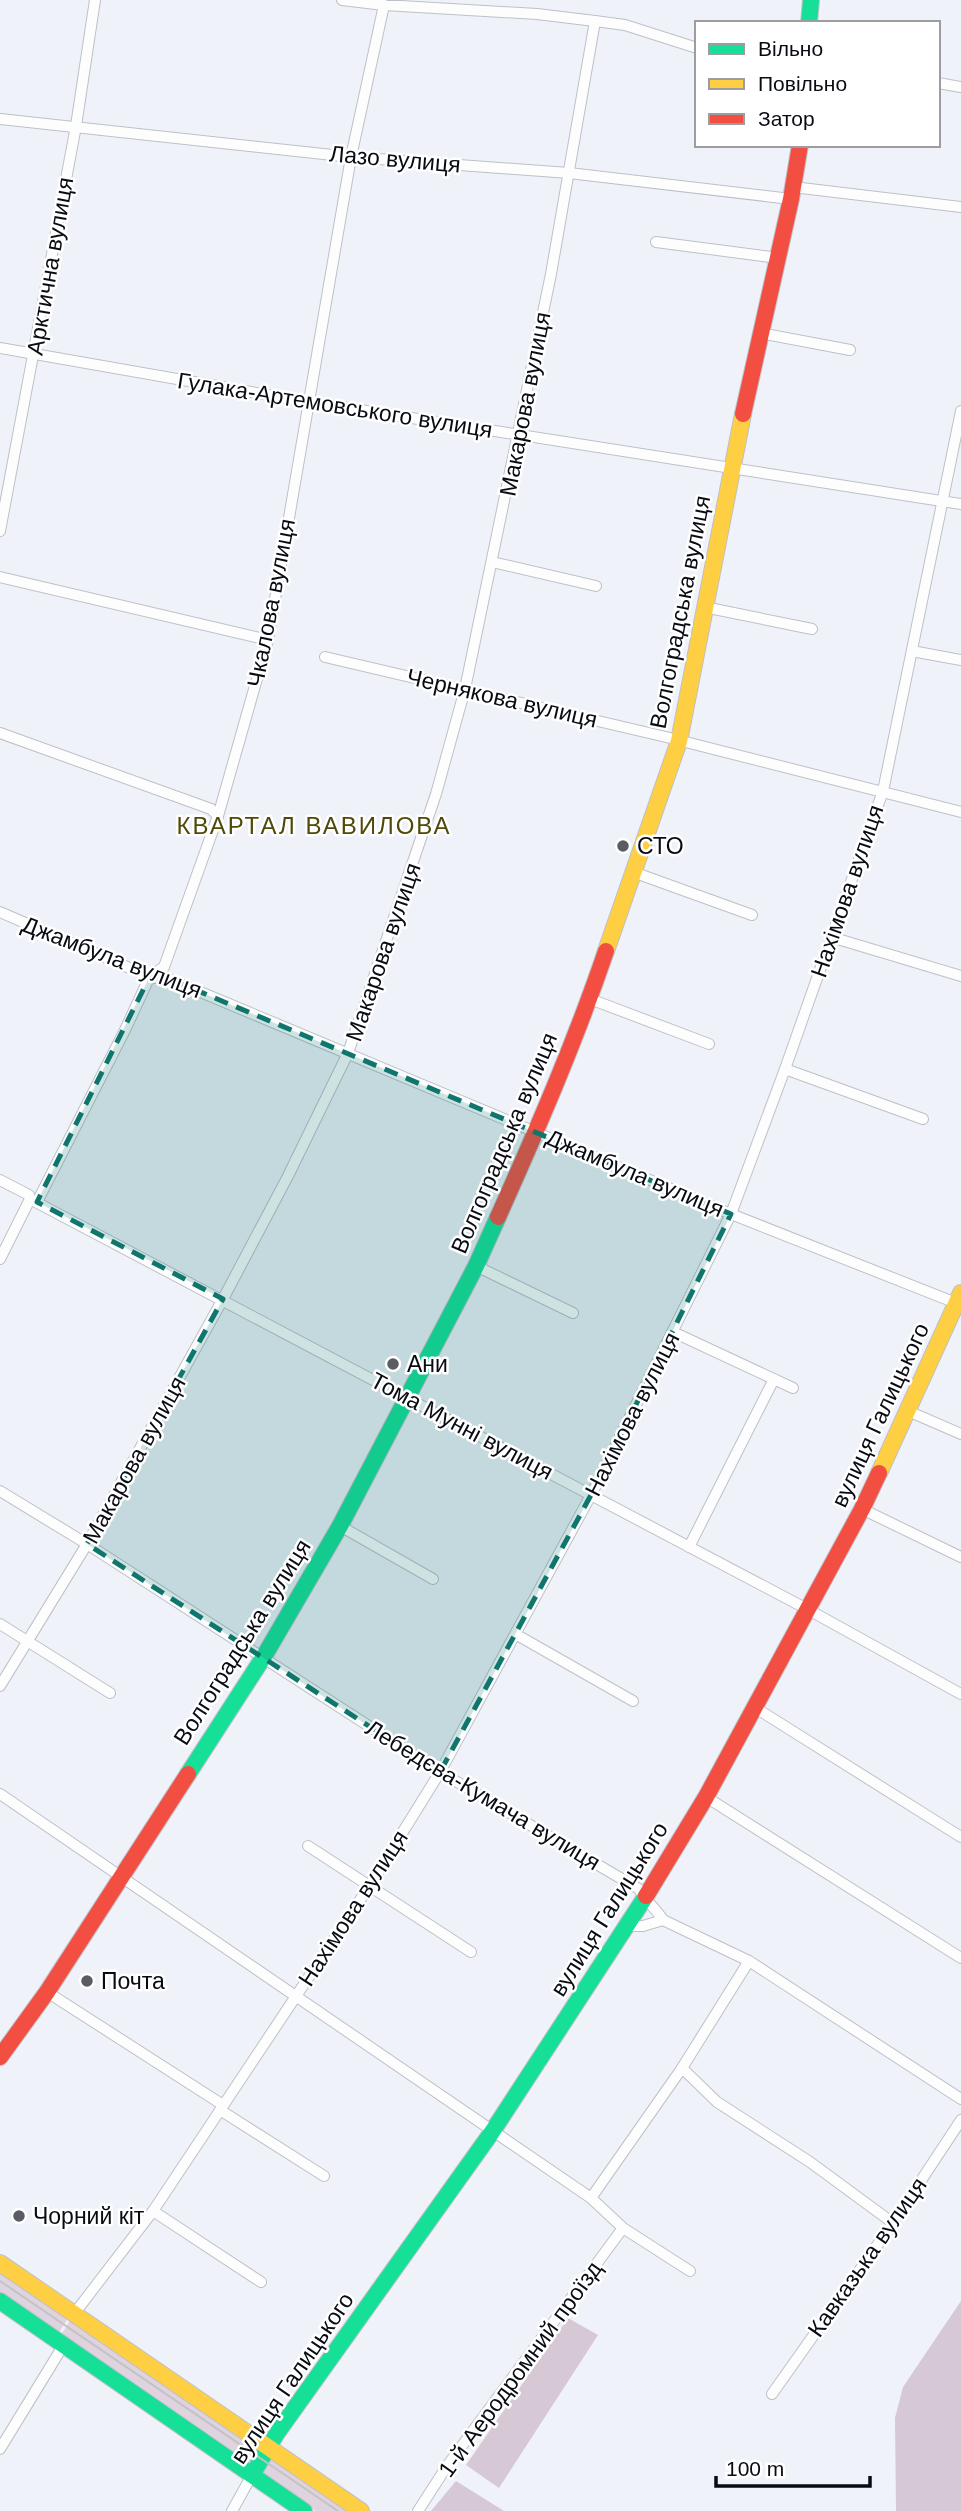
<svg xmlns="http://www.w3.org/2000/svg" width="961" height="2511" font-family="Helvetica,sans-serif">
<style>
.green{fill:#ded3de}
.forest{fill:#d6c8d5}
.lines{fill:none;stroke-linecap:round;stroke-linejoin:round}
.street-casing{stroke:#bec0c8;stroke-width:12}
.fast-casing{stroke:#bec0c8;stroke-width:18}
.slow-casing{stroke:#bec0c8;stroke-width:18}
.jam-casing{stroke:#bec0c8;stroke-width:18}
.street{stroke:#fdfdfe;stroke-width:10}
.fast{stroke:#16e098;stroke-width:16}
.slow{stroke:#ffcf43;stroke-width:16}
.jam{stroke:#f24e42;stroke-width:16}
.tram{stroke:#c3c3c5;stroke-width:2}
.marked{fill:#0f766e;fill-opacity:0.2;stroke:#0f766e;stroke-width:5;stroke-dasharray:14 9;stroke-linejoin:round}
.poi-dot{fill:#5a5c64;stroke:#fff;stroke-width:2.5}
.labels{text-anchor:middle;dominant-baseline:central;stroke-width:5;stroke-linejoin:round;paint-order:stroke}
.street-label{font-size:23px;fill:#090b13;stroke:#fff}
.poi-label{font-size:23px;fill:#090b13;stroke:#fff;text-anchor:start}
.neighbourhood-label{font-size:24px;letter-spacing:2px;fill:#4f4a08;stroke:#fff}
</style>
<rect width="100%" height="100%" fill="#f0f2fa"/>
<g class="green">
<polygon points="0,2271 68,2318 58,2334 0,2293"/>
<polygon points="71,2319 255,2447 254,2460 245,2463 61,2335"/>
<polygon points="271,2458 349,2511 316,2511 260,2473"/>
</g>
<g class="forest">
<polygon points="961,2301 961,2511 896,2511 895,2418 903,2387"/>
<polygon points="568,2318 598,2335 499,2488 466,2465"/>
<polygon points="456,2481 504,2511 431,2511"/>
</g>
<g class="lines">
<g class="street-casing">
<g id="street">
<polyline points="342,0 384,5 537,14 595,21 625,25 697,48"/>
<polyline points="938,83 961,87"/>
<polyline points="0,119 351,157 569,173 791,199"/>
<polyline points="793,187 961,207"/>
<polyline points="656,242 778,258"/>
<polyline points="760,333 850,350"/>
<polyline points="0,348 297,400 961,504"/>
<polyline points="0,531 76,126 95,0"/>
<polyline points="492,562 596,586"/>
<polyline points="0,577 268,640"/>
<polyline points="704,607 812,629"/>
<polyline points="912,651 961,660"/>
<polyline points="325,657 666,737 961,812"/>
<polyline points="0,733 211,809 218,816"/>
<polyline points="633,872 752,915"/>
<polyline points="0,912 141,973 156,978 167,978 731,1214 961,1305"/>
<polyline points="831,937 961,976"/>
<polyline points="590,999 709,1044"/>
<polyline points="785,1069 923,1119"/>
<polyline points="0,1180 29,1195 30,1199 807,1609 961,1694"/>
<polyline points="37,1202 125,1030 150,976 164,967 218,816 268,640 351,157 384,5"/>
<polyline points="0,1259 30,1199"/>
<polyline points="476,1266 573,1313"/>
<polyline points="673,1332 793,1388"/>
<polyline points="908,1411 961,1434"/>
<path d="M0 1491 87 1544 440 1772 639 1889C645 1901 656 1908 663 1920L749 1961 961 2099"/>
<polyline points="862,1509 961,1557"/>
<polyline points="340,1526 433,1579"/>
<polyline points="689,1547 774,1379"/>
<polyline points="0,1624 110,1693"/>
<polyline points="517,1635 633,1701"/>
<polyline points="0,1686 87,1544 223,1299 288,1176 348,1053 436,794 465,689 551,274 595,21"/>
<polyline points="754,1707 961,1837"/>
<polyline points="0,1794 591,2198 623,2228 690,2271"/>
<polyline points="706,1797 961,1958"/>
<polyline points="308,1846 471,1952"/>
<polyline points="626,1926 643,1926 663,1920"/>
<polyline points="47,1992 223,2105"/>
<polyline points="682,2068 749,1961"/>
<polyline points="220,2110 324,2176"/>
<polyline points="591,2198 682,2068 717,2102 810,2162 893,2223"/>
<polyline points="153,2211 261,2282"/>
<polyline points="74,2314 153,2211 370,1885 440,1772 591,1495 731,1214 785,1069 883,791 961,411"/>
<polyline points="772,2394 893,2223 961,2120"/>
<polyline points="0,2449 63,2346"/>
<polyline points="232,2511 252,2475"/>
<polyline points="418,2511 447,2466 623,2228"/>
</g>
</g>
<g class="fast-casing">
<g id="fast">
<polyline points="809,23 811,0"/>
<polyline points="188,1774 263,1658 340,1526 476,1266 498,1217"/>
<polyline points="0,2301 304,2511"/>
<polyline points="252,2475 277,2433 492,2132 646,1896"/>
</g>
</g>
<g class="slow-casing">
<g id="slow">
<polyline points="606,951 679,741 743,414"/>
<polyline points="879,1473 961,1293"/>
<polyline points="0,2263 361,2511"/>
</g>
</g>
<g class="jam-casing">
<g id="jam">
<polyline points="743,414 791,199 800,145"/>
<path d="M498 1217C537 1130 575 1042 606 951"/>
<polyline points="646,1896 706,1797 862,1509 879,1473"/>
<polyline points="0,2057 47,1992 188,1774"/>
</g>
</g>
<use href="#street" class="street"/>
<use href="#fast" class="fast"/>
<use href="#slow" class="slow"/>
<use href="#jam" class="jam"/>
<polyline class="tram" points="0,2281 338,2511"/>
</g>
<path class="marked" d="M150 976 167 978 731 1214 591 1495 440 1772 87 1544 223 1299 37 1202Z"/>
<g class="poi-dot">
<circle cx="623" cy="846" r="7"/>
<circle cx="393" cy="1364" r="7"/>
<circle cx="87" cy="1981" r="7"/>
<circle cx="19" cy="2216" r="7"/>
</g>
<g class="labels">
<g class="street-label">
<text transform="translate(395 159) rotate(5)">Лазо вулиця</text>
<text transform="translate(50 266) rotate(-80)">Арктична вулиця</text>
<text transform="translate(525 404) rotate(-79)">Макарова вулиця</text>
<text transform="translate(335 405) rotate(9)">Гулака-Артемовського вулиця</text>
<text transform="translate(271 603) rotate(-79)">Чкалова вулиця</text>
<text transform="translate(680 612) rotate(-79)">Волгоградська вулиця</text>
<text transform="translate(502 698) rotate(13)">Чернякова вулиця</text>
<text transform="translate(847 891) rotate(-71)">Нахімова вулиця</text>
<text transform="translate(383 952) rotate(-71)">Макарова вулиця</text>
<text transform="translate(112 957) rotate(21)">Джамбула вулиця</text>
<text transform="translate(504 1143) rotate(-67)">Волгоградська вулиця</text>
<text transform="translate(635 1173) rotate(23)">Джамбула вулиця</text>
<text transform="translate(632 1414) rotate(-63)">Нахімова вулиця</text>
<text transform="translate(880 1415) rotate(-65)">вулиця Галицького</text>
<text transform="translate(462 1426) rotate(28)">Тома Мунні вулиця</text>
<text transform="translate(134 1460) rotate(-61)">Макарова вулиця</text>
<text transform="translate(242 1642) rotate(-58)">Волгоградська вулиця</text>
<text transform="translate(483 1795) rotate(31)">Лебедєва-Кумача вулиця</text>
<text transform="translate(353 1908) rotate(-57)">Нахімова вулиця</text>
<text transform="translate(609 1909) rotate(-58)">вулиця Галицького</text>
<text transform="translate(867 2257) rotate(-55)">Кавказька вулиця</text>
<text transform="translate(520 2369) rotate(-54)">1-й Аеродромний проїзд</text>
<text transform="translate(292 2378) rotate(-56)">вулиця Галицького</text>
</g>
<g class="poi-label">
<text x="637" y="846">СТО</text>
<text x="407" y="1364">Ани</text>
<text x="101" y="1981">Почта</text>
<text x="33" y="2216">Чорний кіт</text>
</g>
<g class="neighbourhood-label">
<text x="314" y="825">КВАРТАЛ ВАВИЛОВА</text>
</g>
</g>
<rect x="695" y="21" width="245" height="126" fill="#ffffff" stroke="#9d9da1" stroke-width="2"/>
<rect x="709" y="44" width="35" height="10" fill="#16e098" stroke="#9d9da1" stroke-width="2"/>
<text x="758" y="56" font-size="21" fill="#090b13">Вільно</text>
<rect x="709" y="79" width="35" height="10" fill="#ffcf43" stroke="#9d9da1" stroke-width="2"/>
<text x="758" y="91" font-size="21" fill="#090b13">Повільно</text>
<rect x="709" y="114" width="35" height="10" fill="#f24e42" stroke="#9d9da1" stroke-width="2"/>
<text x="758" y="126" font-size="21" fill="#090b13">Затор</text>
<path d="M716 2476v10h154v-10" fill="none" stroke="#090b13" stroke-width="3.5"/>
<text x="726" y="2476" font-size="21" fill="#090b13" stroke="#ffffff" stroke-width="5" paint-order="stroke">100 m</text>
</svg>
